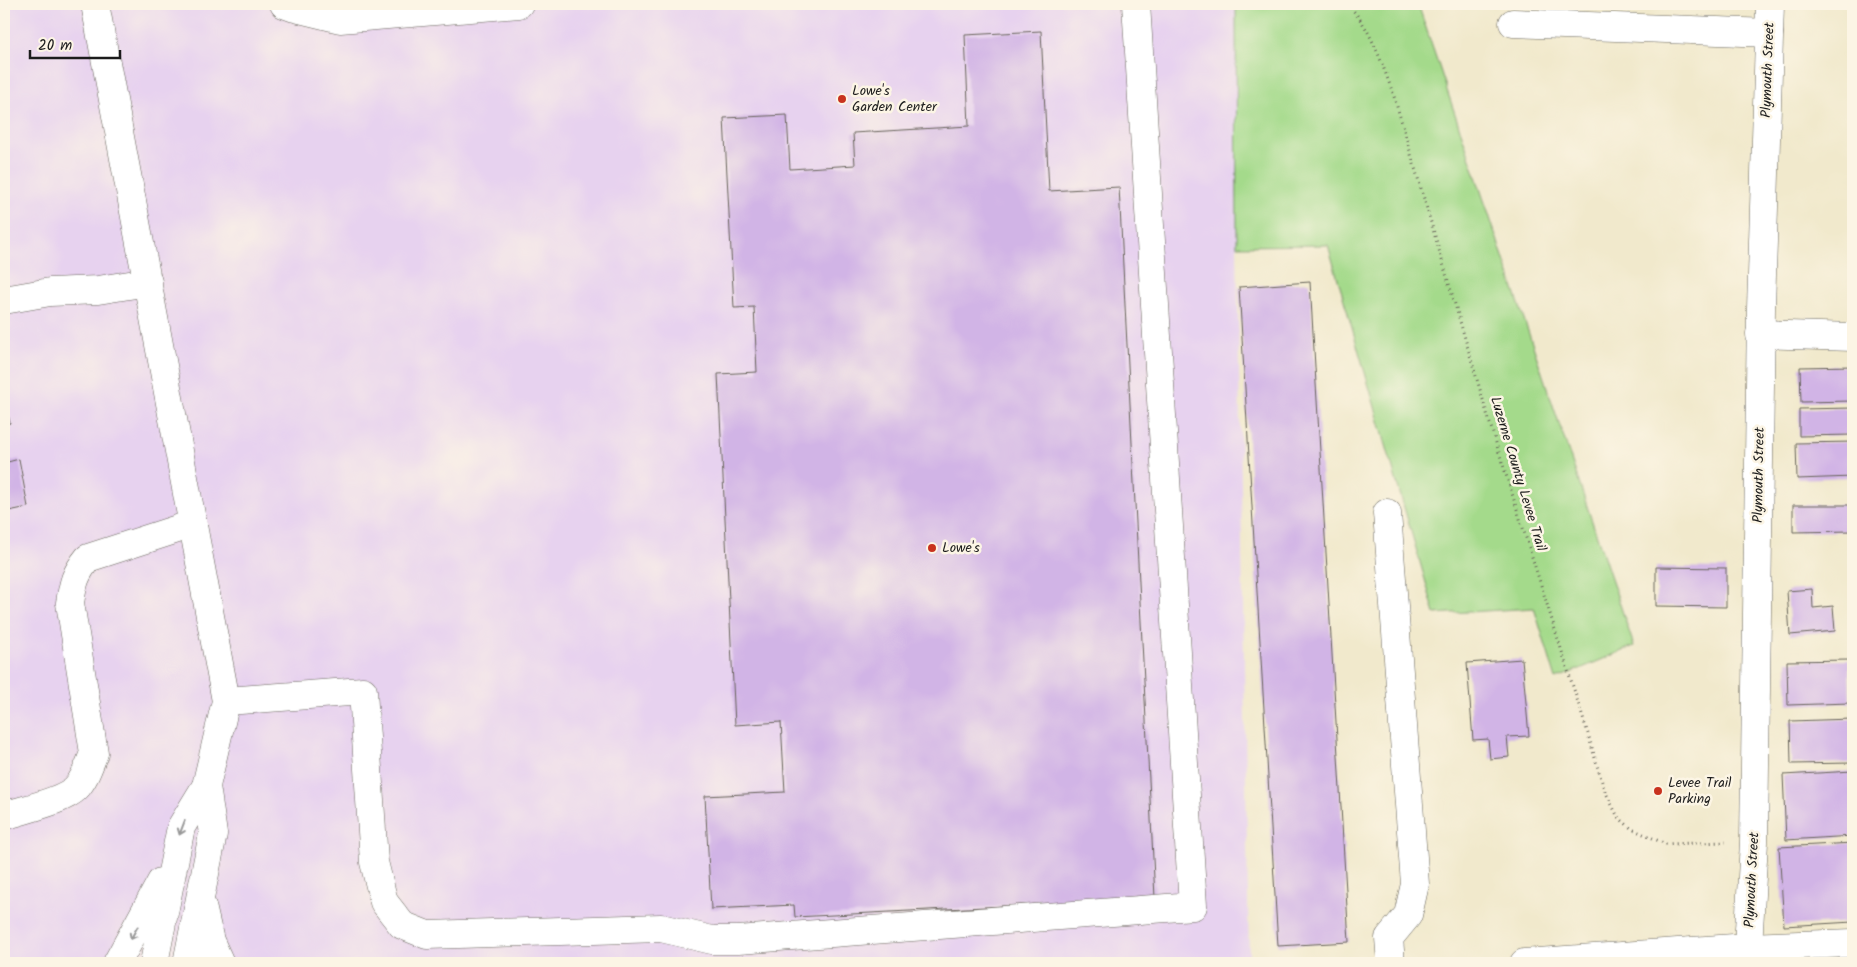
<svg xmlns="http://www.w3.org/2000/svg" width="1857" height="967" font-family="Kalam,sans-serif">
<style>
.built{fill:#e7d2ef}
.green{fill:#a4da8b;stroke:#607b54}
.building{fill:#d1b4e6}
.lines{fill:none;stroke-linecap:round;stroke-linejoin:round}
.minor-casing{stroke:#67645a;stroke-width:29}
.path{stroke:#67645a;stroke-width:3;stroke-dasharray:1 4;stroke-linecap:butt}
.minor{stroke:#fff;stroke-width:28}
.oneway{stroke:#999}
.poi-dot{fill:#c8321e;stroke:#fcf5e5;stroke-width:2}
.labels{text-anchor:middle;dominant-baseline:central;stroke-width:5;stroke-linejoin:round;paint-order:stroke}
.street-label{font-size:14px;fill:#1c1c1c;stroke:#fcf5e5}
.poi-label{font-size:14px;fill:#1c1c1c;stroke:#fcf5e5;text-anchor:start}
</style>
<rect width="100%" height="100%" fill="#fcf5e5"/>
<filter id="ink" filterUnits="userSpaceOnUse"><feTurbulence type="fractalNoise" baseFrequency=".02" numOctaves="2"/><feDisplacementMap in="SourceGraphic" scale="10" xChannelSelector="R" yChannelSelector="G"/><feConvolveMatrix kernelMatrix="1 2 1 2 8 2 1 2 1" color-interpolation-filters="sRGB"/></filter>
<filter id="wash" filterUnits="userSpaceOnUse"><feTurbulence type="fractalNoise" baseFrequency=".0096" numOctaves="4" result="noise"/><feDisplacementMap in="SourceGraphic" scale="20" xChannelSelector="R" yChannelSelector="G"/><feGaussianBlur stdDeviation="1.12" result="paint"/><feColorMatrix in="noise" values="0 0 0 0 0 0 0 0 0 0 0 0 0 0 0 0 0 1.4 0 .05"/><feComposite in="paint" operator="in"/></filter>
<g filter="url(#wash)">
<rect width="100%" height="100%" fill="#f1e9cc"/>
<polygon class="built" points="4,4 1236,4 1237,246 1249,959 1171,963 4,963"/>
<polygon class="green" points="1236,4 1418,4 1634,646 1556,679 1534,608 1435,614 1328,245 1237,246"/>
<g id="blocks">
<g class="building">
<polygon points="1041,31 1049,191 1119,187 1155,898 795,917 794,905 711,909 705,796 785,792 781,722 735,725 718,374 757,372 754,307 734,308 724,118 787,115 790,169 855,165 853,133 969,126 965,35"/>
<polygon points="1310,282 1349,942 1278,946 1239,287"/>
<polygon points="1853,366 1853,401 1801,402 1800,367"/>
<polygon points="4,397 10,423 4,425"/>
<polygon points="1853,408 1853,435 1799,436 1799,409"/>
<polygon points="1853,442 1853,477 1797,479 1796,443"/>
<polygon points="19,459 28,507 4,512 4,463"/>
<polygon points="1793,505 1853,505 1853,531 1793,532"/>
<polygon points="1656,567 1726,568 1726,607 1656,606"/>
<polygon points="1812,589 1813,608 1833,606 1835,631 1790,635 1787,591"/>
<polygon points="1522,659 1529,736 1507,737 1509,757 1490,759 1488,739 1473,740 1467,663"/>
<polygon points="1849,660 1850,703 1788,705 1787,661"/>
<polygon points="1852,719 1853,763 1791,764 1790,721"/>
<polygon points="1853,771 1853,836 1786,840 1783,775"/>
<polygon points="1853,843 1853,922 1784,926 1779,847"/>
</g>
</g>
</g>
<g filter="url(#ink)">
<use href="#blocks" fill-opacity="0" stroke="#67645a" stroke-width="1"/>
<g class="lines">
<g class="minor-casing">
<g id="minor">
<polyline points="95,4 226,701 206,786 181,827 154,963"/>
<polyline points="284,4 295,8 340,19 519,4"/>
<polyline points="1513,23 1769,33"/>
<polyline points="4,300 50,292 98,290 148,282"/>
<polyline points="1760,334 1853,337"/>
<polyline points="1387,513 1415,884 1408,915 1389,938 1391,963"/>
<polyline points="226,701 363,691 374,862 384,902 402,925 427,935 661,928 712,940 738,940 1193,906 1136,4"/>
<path d="M4 816C22 810 64 801 76 788 85 779 89 765 94 753L70 603C73 583 75 574 88 558L193 524"/>
<polyline points="202,906 210,941 220,963"/>
<polyline points="1748,947 1754,842 1761,309 1770,4"/>
<polyline points="117,963 161,882"/>
<polyline points="187,963 213,834 206,786"/>
<polyline points="1524,963 1748,947 1853,943"/>
</g>
</g>
<path class="path" d="M1347 4C1371 27 1381 62 1393 93L1491 427 1588 734 1604 789 1618 817 1632 829 1666 844 1726 842"/>
<use href="#minor" class="minor"/>
</g>
<defs><path id="oneway-shaft" d="M-6 0H5M1.5-3L5.5 0L1.5 3" fill="none" stroke-width="1.6" stroke-linecap="round" stroke-linejoin="round" transform="scale(1.25)"/></defs>
<g class="oneway">
<use href="#oneway-shaft" transform="translate(182 828) rotate(111)"/>
<use href="#oneway-shaft" transform="translate(134 933) rotate(119)"/>
</g>
</g>
<g class="poi-dot">
<circle cx="842" cy="99" r="5"/>
<circle cx="932" cy="548" r="5"/>
<circle cx="1658" cy="791" r="5"/>
</g>
<g class="labels">
<g class="street-label">
<text transform="translate(1768 70) rotate(-88)">Plymouth Street</text>
<text transform="translate(1518 474) rotate(73)">Luzerne County Levee Trail</text>
<text transform="translate(1759 475) rotate(-89)">Plymouth Street</text>
<text transform="translate(1752 880) rotate(-87)">Plymouth Street</text>
</g>
<g class="poi-label">
<text x="852" y="91">Lowe's<tspan x="852" dy="16">Garden Center</tspan></text>
<text x="942" y="548">Lowe's</text>
<text x="1668" y="783">Levee Trail<tspan x="1668" dy="16">Parking</tspan></text>
</g>
</g>
<rect width="1857" height="967" fill="none" stroke="#fcf5e5" stroke-width="20"/>
<path d="M30 50v8h90v-8" fill="none" stroke="#1c1c1c" stroke-width="2.5"/>
<text x="38" y="50" font-size="15" fill="#1c1c1c" stroke="#fcf5e5" stroke-width="4" paint-order="stroke">20 m</text>
</svg>
